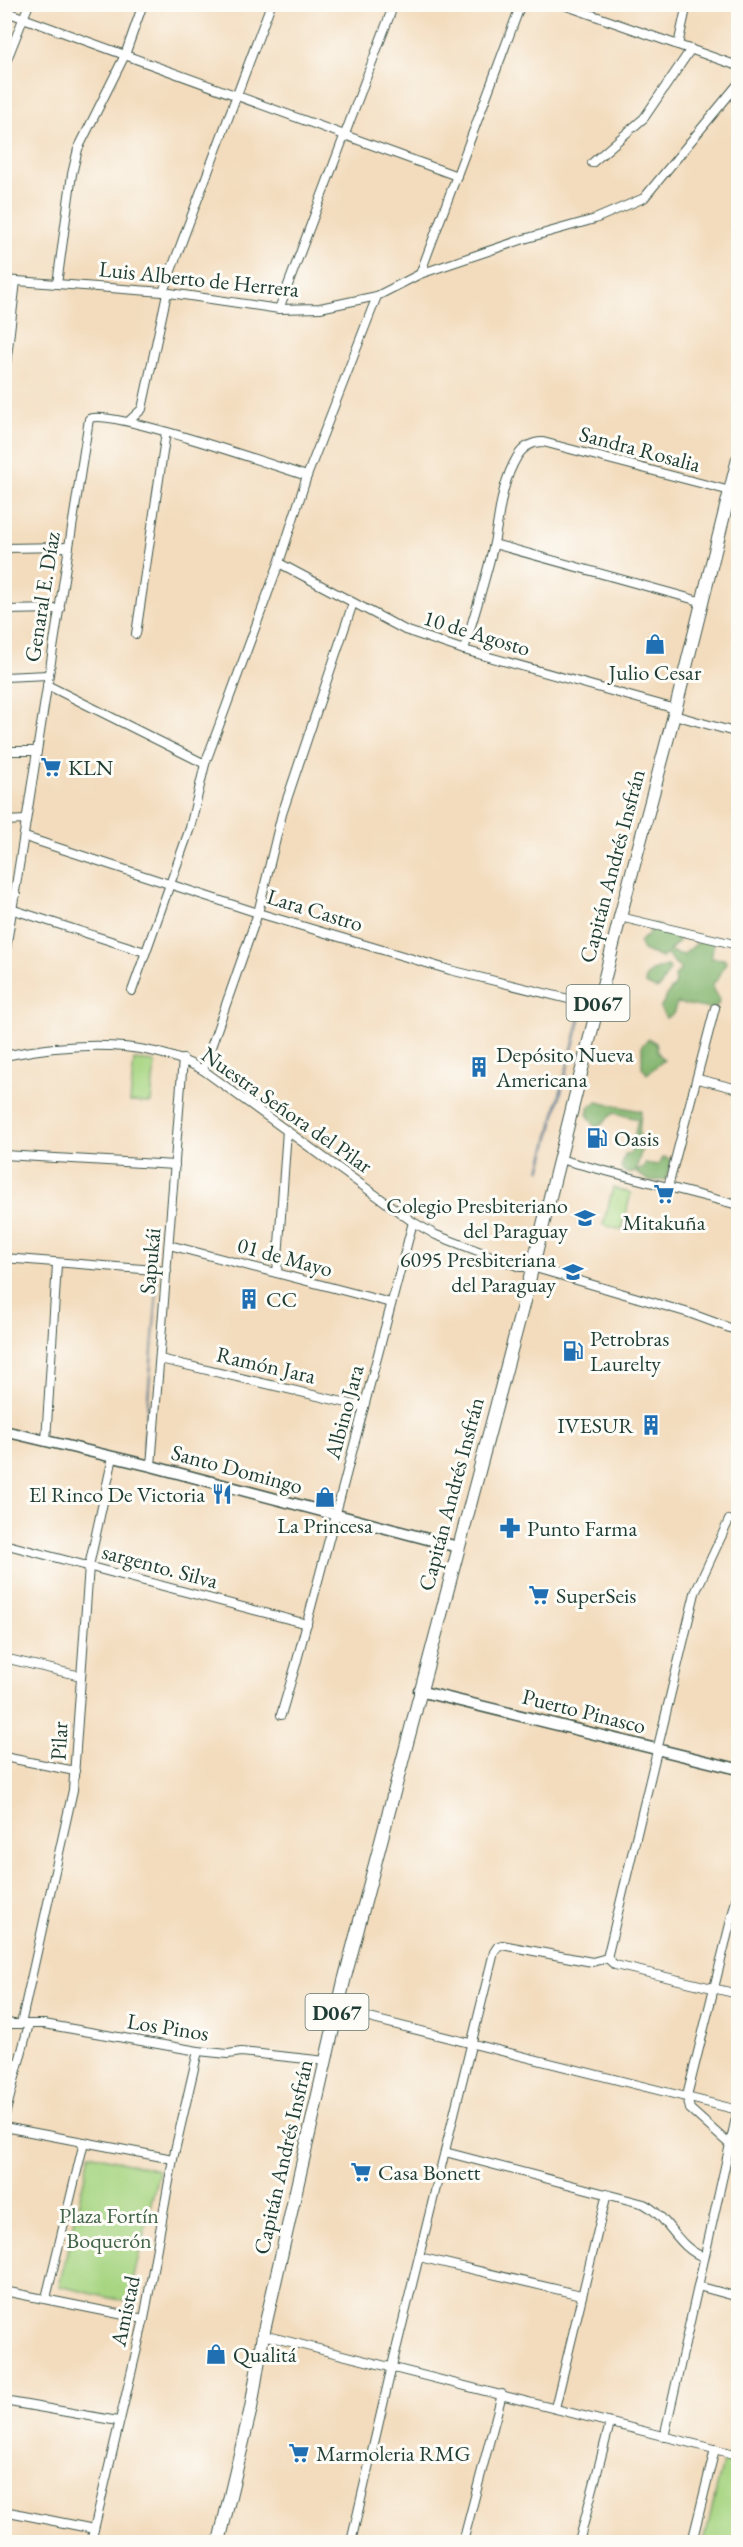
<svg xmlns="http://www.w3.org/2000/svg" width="743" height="2547" font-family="'EB Garamond',serif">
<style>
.green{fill:#a7d582;stroke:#63895b;stroke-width:1.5}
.forest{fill:#85b670;stroke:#527a52;stroke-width:1.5}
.water{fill:#6e9bd6;stroke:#466c85;stroke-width:1.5}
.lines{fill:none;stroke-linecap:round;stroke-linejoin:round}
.street-casing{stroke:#3f5549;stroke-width:10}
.secondary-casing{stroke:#3f5549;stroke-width:13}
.primary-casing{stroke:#3f5549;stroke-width:14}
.street{stroke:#fff;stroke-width:8}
.secondary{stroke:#fff;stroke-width:10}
.primary{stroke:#fff;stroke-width:12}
.labels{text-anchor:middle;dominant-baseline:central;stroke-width:6;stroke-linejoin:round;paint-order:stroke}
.shield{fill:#fdfcf7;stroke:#62766e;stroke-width:1.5}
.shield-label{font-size:21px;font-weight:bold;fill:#1f3d34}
.street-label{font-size:22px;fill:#1f3d34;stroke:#fdfcf7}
.poi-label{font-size:22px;fill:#1f3d34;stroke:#fdfcf7;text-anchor:start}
.park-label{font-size:22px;fill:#416348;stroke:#fdfcf7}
</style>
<rect width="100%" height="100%" fill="#fdfcf7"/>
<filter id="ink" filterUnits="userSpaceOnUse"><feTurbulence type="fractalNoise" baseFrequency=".0167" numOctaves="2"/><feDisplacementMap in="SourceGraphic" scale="12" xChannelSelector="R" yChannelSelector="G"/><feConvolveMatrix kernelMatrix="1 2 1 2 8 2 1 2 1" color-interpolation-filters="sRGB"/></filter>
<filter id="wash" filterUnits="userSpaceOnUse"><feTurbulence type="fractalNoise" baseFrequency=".008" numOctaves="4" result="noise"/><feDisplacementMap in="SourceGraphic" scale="24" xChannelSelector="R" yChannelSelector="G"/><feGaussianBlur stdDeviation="1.35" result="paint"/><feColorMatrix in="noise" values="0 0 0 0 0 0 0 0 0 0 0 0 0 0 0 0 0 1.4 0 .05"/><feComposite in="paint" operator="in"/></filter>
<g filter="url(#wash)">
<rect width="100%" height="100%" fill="#f3dcbd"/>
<g class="green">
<polygon points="134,1060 155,1062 151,1103 130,1102"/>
<polygon points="613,1188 631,1193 622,1230 603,1225"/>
<polygon points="90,2154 159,2170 128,2302 59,2286"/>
<polygon points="724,2457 738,2460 738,2542 704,2542"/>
</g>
<g class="forest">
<polygon points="653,924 657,924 666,933 678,934 679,941 669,951 683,955 702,939 714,943 711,958 724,959 726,962 718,979 712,984 714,992 719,998 718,1005 711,1009 677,1003 673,1014 666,1018 660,1008 671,989 675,987 675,976 681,969 666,954 662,958 643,950 639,942 648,935"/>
<polygon points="668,966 670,969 660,987 656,989 645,984 646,977 652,971"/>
<polygon points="649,1039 656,1043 658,1053 664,1060 647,1074 642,1067 642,1045"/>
<polygon points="597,1102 641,1111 639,1135 644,1140 636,1171 627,1174 621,1168 625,1154 631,1153 638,1119 614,1113 596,1128 587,1114 590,1106"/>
<polygon points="664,1157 673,1161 665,1180 649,1181 637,1173 638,1169 644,1168 645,1163 658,1165"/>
</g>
<g class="water">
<polygon points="580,1017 581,1017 541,1170 540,1169"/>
<polygon points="158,1277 144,1454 143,1453"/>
</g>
</g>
<g filter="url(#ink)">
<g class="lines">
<g class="street-casing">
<g id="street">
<polyline points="561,4 738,66"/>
<polyline points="4,11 457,176"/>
<polyline points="678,45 687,4"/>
<polyline points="4,67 29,4"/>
<polyline points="592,163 644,118 691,49"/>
<polyline points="420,274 521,4"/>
<polyline points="4,280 163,292 279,309 320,308 377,296 420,274 524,239 595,219 644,198 738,84"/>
<polyline points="57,284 72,174 78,149 125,55 143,4"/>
<polyline points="163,292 271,4"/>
<polyline points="279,309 394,4"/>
<polyline points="4,382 16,281"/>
<polyline points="129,421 142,409 167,293"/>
<polyline points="494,544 703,602"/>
<polyline points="4,548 68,547"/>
<polyline points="279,563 405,630 464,650 676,709"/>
<polyline points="4,610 60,609"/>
<polyline points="136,634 166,432"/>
<path d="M464 650C474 615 486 579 494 543 500 513 501 484 517 457 523 447 532 442 543 442L738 493"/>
<polyline points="4,677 48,675"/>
<polyline points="47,685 205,764"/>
<polyline points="674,715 738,733"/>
<polyline points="4,751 37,751"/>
<polyline points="4,821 26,820"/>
<polyline points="25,837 258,913 450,970 597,1006"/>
<polyline points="4,895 16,895"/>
<polyline points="14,910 145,952"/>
<polyline points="620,917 738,945"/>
<path d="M4 962 89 419C106 407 278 467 307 476"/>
<polyline points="132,991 190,828 205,764 279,563 307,476 377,296"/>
<path d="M4 1056C68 1043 144 1037 203 1070L413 1222 436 1235 520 1267H532L689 1313 738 1331"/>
<polyline points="203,1070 258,913 282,814 353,603"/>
<polyline points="698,1079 738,1089"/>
<polyline points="4,1155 175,1165"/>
<polyline points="559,1159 738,1205"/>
<polyline points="668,1187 715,1008"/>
<polyline points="169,1245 391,1303"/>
<polyline points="4,1258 167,1271"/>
<polyline points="277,1273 287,1130"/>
<polyline points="160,1359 364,1407"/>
<polyline points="46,1441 57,1264"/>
<polyline points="151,1466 183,1059"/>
<polyline points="4,1544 307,1624"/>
<polyline points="4,1658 81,1676"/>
<polyline points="281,1715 296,1664 413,1222"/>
<polyline points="4,1757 75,1771"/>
<polyline points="738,1892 687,2096 690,2109 738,2152"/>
<polyline points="607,1958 695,1593 729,1520"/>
<polyline points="607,1958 615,1965 738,1994"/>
<polyline points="337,2010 738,2110"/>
<polyline points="4,2021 12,2024 44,2024 198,2051 228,2054 241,2052 326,2061"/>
<polyline points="21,2024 73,1790 89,1566 113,1457"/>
<polyline points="4,2119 29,2024"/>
<polyline points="4,2127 173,2159"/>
<path d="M445 2152 644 2204C669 2217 677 2248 704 2257"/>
<polyline points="419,2257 581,2295"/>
<polyline points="698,2286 738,2297"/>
<polyline points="4,2291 144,2319"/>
<polyline points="46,2298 84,2142"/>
<polyline points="263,2335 738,2455"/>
<polyline points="4,2401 118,2421"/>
<polyline points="555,2408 607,2193"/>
<polyline points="664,2437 738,2109"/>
<polyline points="4,2511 94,2529"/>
<polyline points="91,2542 144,2319 173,2159 198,2051"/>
<polyline points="351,2542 392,2366 494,1952 498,1946 502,1945 592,1962 607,1958"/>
<polyline points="463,2542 502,2394"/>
<polyline points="579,2542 610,2423"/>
<polyline points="692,2542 715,2449"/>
</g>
</g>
<g class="secondary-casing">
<g id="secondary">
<polyline points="4,1431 151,1466 458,1547"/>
<polyline points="419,1691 738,1769"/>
</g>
</g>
<g class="primary-casing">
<polyline id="primary" points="219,2542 251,2408 263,2335 344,1981 522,1309 620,917 674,715 738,459"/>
</g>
<use href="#street" class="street"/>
<use href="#secondary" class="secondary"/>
<use href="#primary" class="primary"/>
</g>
</g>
<defs>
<g id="shop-bare" transform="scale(1.62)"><path d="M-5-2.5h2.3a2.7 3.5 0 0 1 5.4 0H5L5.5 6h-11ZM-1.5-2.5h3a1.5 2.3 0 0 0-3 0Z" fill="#1f6fb2" stroke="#fdfcf7" stroke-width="2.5" paint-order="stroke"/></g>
<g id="supermarket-bare" transform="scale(1.62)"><path d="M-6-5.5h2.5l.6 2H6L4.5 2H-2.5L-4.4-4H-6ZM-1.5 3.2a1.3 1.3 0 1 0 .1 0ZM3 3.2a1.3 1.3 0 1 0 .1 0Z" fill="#1f6fb2" stroke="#fdfcf7" stroke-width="2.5" paint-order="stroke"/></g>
<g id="building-bare" transform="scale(1.62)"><path d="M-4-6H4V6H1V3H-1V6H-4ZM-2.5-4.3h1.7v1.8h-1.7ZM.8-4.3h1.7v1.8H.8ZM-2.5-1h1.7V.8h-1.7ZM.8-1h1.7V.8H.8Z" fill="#1f6fb2" stroke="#fdfcf7" stroke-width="2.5" paint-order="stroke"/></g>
<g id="fuel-bare" transform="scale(1.62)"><path d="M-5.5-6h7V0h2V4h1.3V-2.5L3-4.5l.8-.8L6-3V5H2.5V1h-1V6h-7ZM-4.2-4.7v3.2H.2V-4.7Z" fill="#1f6fb2" stroke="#fdfcf7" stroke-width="2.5" paint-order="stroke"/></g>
<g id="school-bare" transform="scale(1.62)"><path d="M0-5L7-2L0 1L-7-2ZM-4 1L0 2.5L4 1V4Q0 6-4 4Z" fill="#1f6fb2" stroke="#fdfcf7" stroke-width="2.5" paint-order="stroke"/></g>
<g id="restaurant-bare" transform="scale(1.62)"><path d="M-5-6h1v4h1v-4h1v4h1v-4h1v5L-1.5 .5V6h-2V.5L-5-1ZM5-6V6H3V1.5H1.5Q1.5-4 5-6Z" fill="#1f6fb2" stroke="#fdfcf7" stroke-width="2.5" paint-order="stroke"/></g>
<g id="pharmacy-bare" transform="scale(1.62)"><path d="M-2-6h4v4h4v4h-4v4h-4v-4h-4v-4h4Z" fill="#1f6fb2" stroke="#fdfcf7" stroke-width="2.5" paint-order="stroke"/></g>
</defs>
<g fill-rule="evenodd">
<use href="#shop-bare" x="655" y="644"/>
<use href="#supermarket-bare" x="51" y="767"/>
<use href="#building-bare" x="479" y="1067"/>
<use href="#fuel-bare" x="597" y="1138"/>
<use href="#supermarket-bare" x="664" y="1194"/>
<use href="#school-bare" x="585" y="1218"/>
<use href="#school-bare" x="573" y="1272"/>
<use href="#building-bare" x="249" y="1299"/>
<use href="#fuel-bare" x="573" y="1351"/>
<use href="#building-bare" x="651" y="1425"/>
<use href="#restaurant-bare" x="222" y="1494"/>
<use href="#shop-bare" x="325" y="1497"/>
<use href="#pharmacy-bare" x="510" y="1528"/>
<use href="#supermarket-bare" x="539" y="1595"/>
<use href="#supermarket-bare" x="361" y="2172"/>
<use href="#shop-bare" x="216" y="2354"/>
<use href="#supermarket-bare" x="299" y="2453"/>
</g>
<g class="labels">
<g class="shield">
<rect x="566.5" y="985" width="63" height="36" rx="4.5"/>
<rect x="305.5" y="1994" width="63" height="36" rx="4.5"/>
</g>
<g class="shield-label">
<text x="598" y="1003">D067</text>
<text x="337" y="2012">D067</text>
</g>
<g class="street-label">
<text transform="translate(199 279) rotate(6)">Luis Alberto de Herrera</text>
<text transform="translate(640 449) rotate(15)">Sandra Rosalia</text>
<text transform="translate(42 597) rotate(-81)">Genaral E. Díaz</text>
<text transform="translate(477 633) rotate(17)">10 de Agosto</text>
<text transform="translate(612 866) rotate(-75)">Capitán Andrés Insfrán</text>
<text transform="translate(315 910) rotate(17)">Lara Castro</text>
<text transform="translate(287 1110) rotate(35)">Nuestra Señora del Pilar</text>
<text transform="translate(285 1257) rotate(15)">01 de Mayo</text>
<text transform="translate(150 1261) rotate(-85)">Sapukái</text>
<text transform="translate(266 1365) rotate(13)">Ramón Jara</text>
<text transform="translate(344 1412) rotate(-75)">Albino Jara</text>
<text transform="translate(237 1469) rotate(15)">Santo Domingo</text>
<text transform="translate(451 1494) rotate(-75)">Capitán Andrés Insfrán</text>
<text transform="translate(160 1566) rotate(15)">sargento. Silva</text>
<text transform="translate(584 1711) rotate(14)">Puerto Pinasco</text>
<text transform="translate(59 1741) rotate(-87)">Pilar</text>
<text transform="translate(168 2027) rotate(9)">Los Pinos</text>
<text transform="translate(283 2157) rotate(-77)">Capitán Andrés Insfrán</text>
<text transform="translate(125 2311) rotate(-78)">Amistad</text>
</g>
<g class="poi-label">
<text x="655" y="672" text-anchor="middle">Julio Cesar</text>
<text x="68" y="767">KLN</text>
<text x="496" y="1054">Depósito Nueva<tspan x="496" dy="25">Americana</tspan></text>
<text x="614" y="1138">Oasis</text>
<text x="568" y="1205" text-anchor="end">Colegio Presbiteriano<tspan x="568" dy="25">del Paraguay</tspan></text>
<text x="664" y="1222" text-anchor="middle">Mitakuña</text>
<text x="556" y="1259" text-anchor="end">6095 Presbiteriana<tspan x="556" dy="25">del Paraguay</tspan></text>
<text x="266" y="1299">CC</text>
<text x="590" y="1338">Petrobras<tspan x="590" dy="25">Laurelty</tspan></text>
<text x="634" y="1425" text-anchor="end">IVESUR</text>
<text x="205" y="1494" text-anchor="end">El Rinco De Victoria</text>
<text x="325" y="1525" text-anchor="middle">La Princesa</text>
<text x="527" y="1528">Punto Farma</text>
<text x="556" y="1595">SuperSeis</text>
<text x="378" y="2172">Casa Bonett</text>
<text x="233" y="2354">Qualitá</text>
<text x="316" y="2453">Marmoleria RMG</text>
</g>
<g class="park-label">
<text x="109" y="2215">Plaza Fortín<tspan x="109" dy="25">Boquerón</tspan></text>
</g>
</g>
<rect width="743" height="2547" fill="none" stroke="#fdfcf7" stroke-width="24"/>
</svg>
